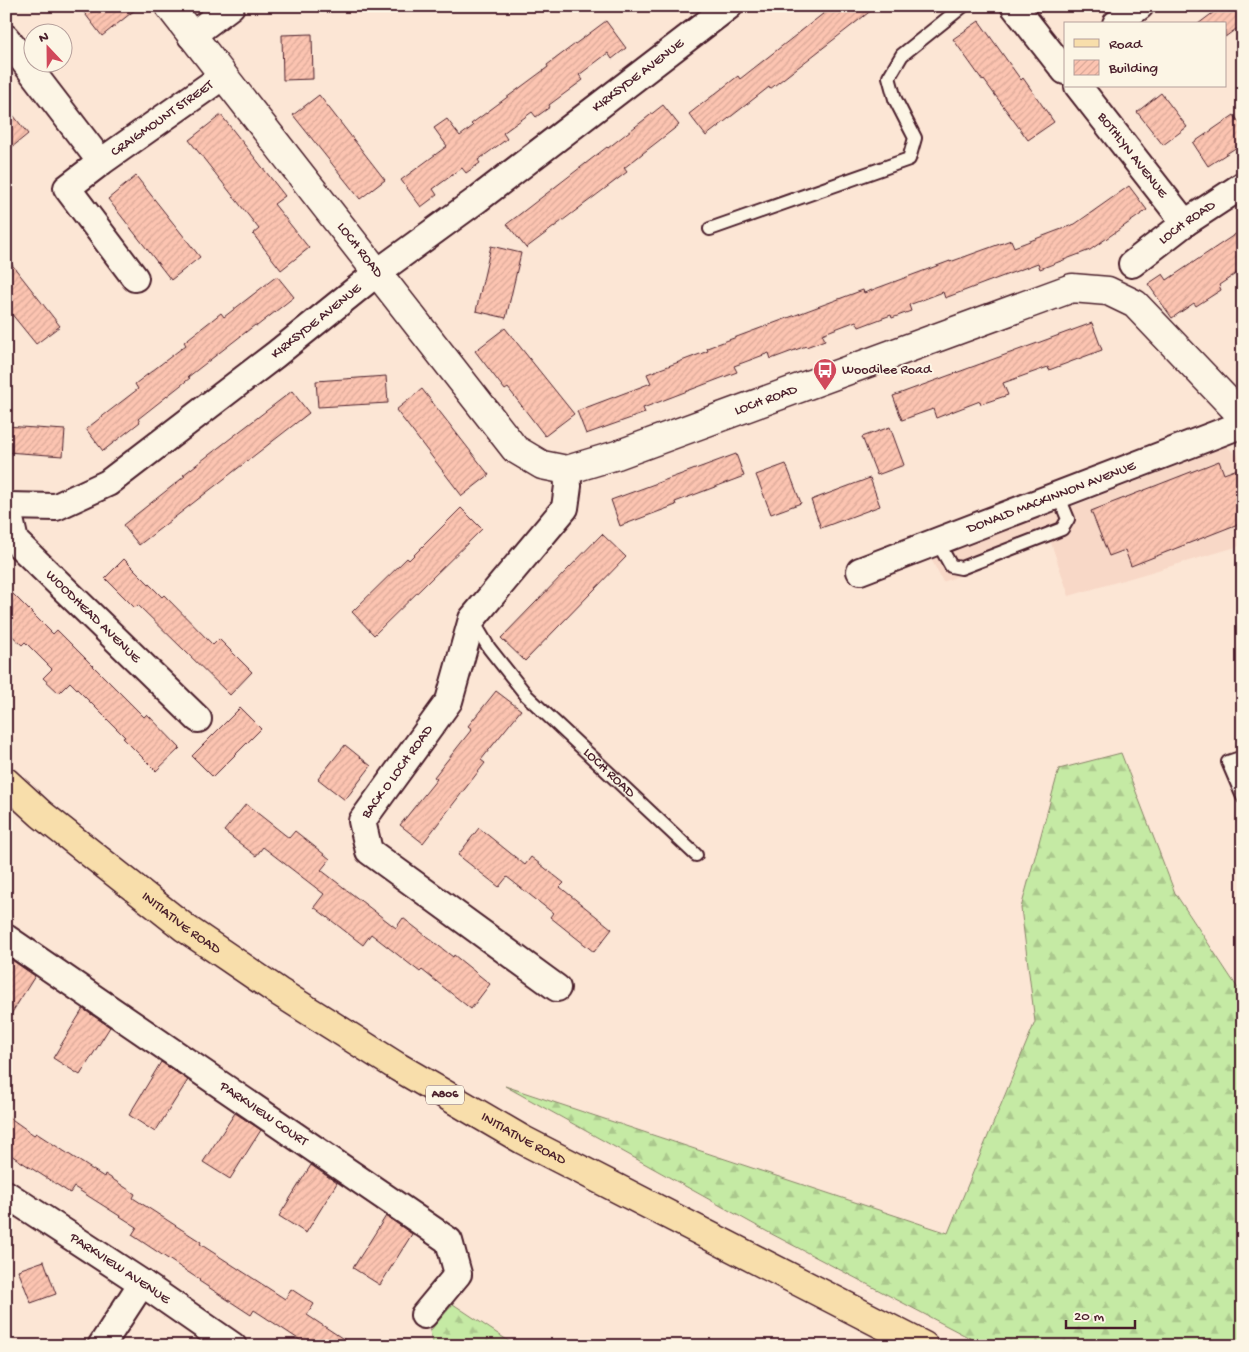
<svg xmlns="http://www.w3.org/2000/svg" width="1249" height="1352" font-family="'Gochi Hand',sans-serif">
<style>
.built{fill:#f8d8c7}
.forest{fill:url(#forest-firs);stroke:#888468}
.building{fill:url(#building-hatch);stroke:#4a1f2b}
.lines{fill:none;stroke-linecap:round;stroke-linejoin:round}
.lane-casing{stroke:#4a1f2b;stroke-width:16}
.street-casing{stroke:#4a1f2b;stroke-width:30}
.secondary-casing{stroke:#4a1f2b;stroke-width:31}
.primary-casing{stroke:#4a1f2b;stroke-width:31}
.lane{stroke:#fcf5e5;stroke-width:12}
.street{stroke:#fcf5e5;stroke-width:26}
.secondary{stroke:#fcf5e5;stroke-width:28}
.primary{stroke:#f8deab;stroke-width:28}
.labels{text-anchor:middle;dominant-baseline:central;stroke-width:4;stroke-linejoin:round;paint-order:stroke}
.shield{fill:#fcf5e5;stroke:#7f5f63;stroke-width:1}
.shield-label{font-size:12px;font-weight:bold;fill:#4a1f2b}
.street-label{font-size:14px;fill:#4a1f2b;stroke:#fcf5e5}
.poi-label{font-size:14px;fill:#4a1f2b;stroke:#fcf5e5;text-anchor:start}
</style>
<defs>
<pattern id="forest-firs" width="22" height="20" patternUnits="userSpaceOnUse" patternTransform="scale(1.25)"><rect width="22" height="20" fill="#c5eaa4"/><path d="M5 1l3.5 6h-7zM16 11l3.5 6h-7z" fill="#abc88d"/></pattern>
<pattern id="building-hatch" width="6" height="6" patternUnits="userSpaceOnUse" patternTransform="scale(1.25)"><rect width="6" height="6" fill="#fcc4b1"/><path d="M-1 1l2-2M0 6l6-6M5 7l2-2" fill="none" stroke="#daa898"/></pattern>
</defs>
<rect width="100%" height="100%" fill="#fce6d5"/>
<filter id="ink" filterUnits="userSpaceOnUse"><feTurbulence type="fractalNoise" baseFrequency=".02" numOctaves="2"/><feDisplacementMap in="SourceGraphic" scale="10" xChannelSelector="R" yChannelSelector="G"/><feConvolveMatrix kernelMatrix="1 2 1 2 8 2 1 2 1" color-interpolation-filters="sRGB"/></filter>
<g filter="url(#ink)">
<polygon class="built" points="1226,446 1243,460 1243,545 1069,596 1050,540 943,582 929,555 1071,507"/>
<g class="forest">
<polygon points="1121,753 1175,893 1243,996 1243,1346 985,1346 766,1231 505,1086 948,1233 1035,1022 1021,908 1059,769"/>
<polygon points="453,1304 516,1346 433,1346 430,1331"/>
</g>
<g class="building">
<polygon points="79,6 140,6 102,36"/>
<polygon points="833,6 877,6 770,89 769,87 706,136 689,114 738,76 740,79"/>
<polygon points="1222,6 1243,6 1243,24 1225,37 1225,24 1198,24"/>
<polygon points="606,21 626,48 612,59 608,53 579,75 583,80 549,105 550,107 536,117 532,112 503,133 507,139 478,160 480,163 466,173 462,168 433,189 437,195 421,207 401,180 447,146 434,128 447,119 460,136 473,126 471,124 548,67 547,65"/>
<polygon points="979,21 1021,80 1023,78 1054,122 1028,140 984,80 983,81 953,39"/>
<polygon points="312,34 313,79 283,80 282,35"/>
<polygon points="1161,93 1187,127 1163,145 1137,112"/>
<polygon points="319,95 385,180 360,199 293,115"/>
<polygon points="663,105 679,125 624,168 627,172 526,248 507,224 607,147 608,148"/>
<polygon points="6,106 28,134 6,152"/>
<polygon points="221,115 285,196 274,204 309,248 281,270 253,234 259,229 189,140"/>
<polygon points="1234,115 1243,128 1243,143 1208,166 1193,143"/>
<polygon points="136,176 200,257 171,280 108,199"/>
<polygon points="1129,186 1147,210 1090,250 1040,269 1038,263 945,298 943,292 909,305 911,311 892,318 891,315 859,327 856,321 822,334 825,340 806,347 806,346 771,359 769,353 734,366 737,372 643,408 645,413 586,434 577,411 651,383 647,374 708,351 707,348 863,290 864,293 950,261 950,262 1011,240 1014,247 1075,224"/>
<polygon points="1243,229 1243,269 1219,285 1221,290 1196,306 1194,303 1172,318 1148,284 1163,274 1167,280"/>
<polygon points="491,246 521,253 506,318 476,311"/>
<polygon points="6,257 60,326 36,344 6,307"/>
<polygon points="277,276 294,297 257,326 255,325 188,377 190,378 138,419 140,422 103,451 86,429 138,389 135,384 186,345 184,342 221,313 224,317"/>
<polygon points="1092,323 1102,350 1049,370 1048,367 1003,383 1008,395 981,404 980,401 936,418 933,409 902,420 893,396"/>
<polygon points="505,328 574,414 545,436 508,388 505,390 475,351"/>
<polygon points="386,376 388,403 318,407 316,381"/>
<polygon points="422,389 489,475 462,496 396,410"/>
<polygon points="292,391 309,413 139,545 123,525 185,476 183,475"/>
<polygon points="6,426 65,430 63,456 6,452"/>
<polygon points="890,427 904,465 877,475 862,437"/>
<polygon points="736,454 744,476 675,502 676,505 620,526 611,500"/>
<polygon points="1219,461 1224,474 1243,467 1243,522 1131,566 1125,550 1109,556 1091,511"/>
<polygon points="786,464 801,503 771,514 756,475"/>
<polygon points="870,478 880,506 821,528 811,500"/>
<polygon points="461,508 482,529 374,635 352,612 407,558 409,560"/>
<polygon points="602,534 626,557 525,661 501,638"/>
<polygon points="124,559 162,597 164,595 213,645 219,639 252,672 230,695 138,605 135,608 105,578"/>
<polygon points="6,587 53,634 57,630 144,717 147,714 180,748 156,771 123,738 125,737 70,682 59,693 43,678 52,669 25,642 22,645 6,630"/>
<polygon points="496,691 521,710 481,760 485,763 423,843 400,825 437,779 434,777 472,729 468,726"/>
<polygon points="240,708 261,729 213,777 192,756"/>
<polygon points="345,745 371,766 345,800 318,779"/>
<polygon points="246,804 289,838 295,831 330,859 321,870 396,928 403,918 453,957 454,955 490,984 471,1009 422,970 420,972 371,934 363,945 314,907 324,894 263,847 256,856 224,831"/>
<polygon points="479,828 525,865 531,857 564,883 560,887 612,929 594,952 550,917 553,913 507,877 499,887 458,855"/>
<polygon points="6,956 35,976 6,1022"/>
<polygon points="83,1009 110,1027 80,1075 53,1058"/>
<polygon points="161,1062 188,1080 155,1132 129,1115"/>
<polygon points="235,1113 261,1130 230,1179 203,1162"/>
<polygon points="6,1115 34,1135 36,1133 104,1177 105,1174 135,1194 133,1198 201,1242 200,1244 285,1299 291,1289 314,1304 307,1315 354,1346 309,1346 254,1310 251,1315 199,1281 200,1280 132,1235 137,1227 74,1187 70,1193 6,1152"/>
<polygon points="311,1165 337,1183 306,1233 279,1216"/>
<polygon points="386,1216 412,1234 380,1285 353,1268"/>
<polygon points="44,1261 56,1294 31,1303 18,1270"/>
</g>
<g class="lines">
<g class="lane-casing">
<g id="lane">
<polyline points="710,229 909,159 915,138 895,99 889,77 902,55 963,6"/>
<polyline points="937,541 951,566 961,568 1062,529 1068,519 1058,495"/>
<path id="s1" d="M473 621 489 648 527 696 696 855"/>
<polyline points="1243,757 1228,762 1243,797"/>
</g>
</g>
<g class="street-casing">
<g id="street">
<polyline points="1014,6 1065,71"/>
<polyline points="1116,24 1140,6"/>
<polyline points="191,36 231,6"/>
<polyline points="6,38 101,162 67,188 135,278"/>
<path id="s2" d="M1078 86 1185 223"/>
<path id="s3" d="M101 162 223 76"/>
<path id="s4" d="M1132 264 1185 223 1243 185"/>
<path id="s5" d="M6 505 7 506 15 541 198 719"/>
<path id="s6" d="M7 506 56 507 108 483 275 355 378 272 478 199 729 6"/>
<path id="s7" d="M860 571 1243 424"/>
<path id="s8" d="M6 938 449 1241 458 1274 424 1315"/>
<path id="s9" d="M557 988 369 851 362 821 449 701 472 619 565 508 568 486 567 470"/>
<path id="s10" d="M6 1194 142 1283 233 1346"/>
<polyline points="101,1346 142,1283"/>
</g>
</g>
<g class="secondary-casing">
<g id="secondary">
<path id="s11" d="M169 6 515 449 542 465 567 470 617 455 1072 288 1108 291 1135 304 1243 417"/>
</g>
</g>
<g class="primary-casing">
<g id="primary">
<path id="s12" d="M6 782 41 814 185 928 279 992 398 1067 523 1140 924 1346"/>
</g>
</g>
<use href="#lane" class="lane"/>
<use href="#street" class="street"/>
<use href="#secondary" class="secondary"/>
<use href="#primary" class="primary"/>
</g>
</g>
<defs>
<g id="bus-pin" transform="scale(1.25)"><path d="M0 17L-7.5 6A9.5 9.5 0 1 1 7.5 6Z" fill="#d1495b" stroke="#fcf5e5"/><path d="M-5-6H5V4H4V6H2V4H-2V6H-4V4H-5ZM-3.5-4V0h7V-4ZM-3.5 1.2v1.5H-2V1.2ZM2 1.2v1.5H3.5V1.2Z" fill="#fff"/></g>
</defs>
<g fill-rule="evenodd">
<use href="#bus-pin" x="825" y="370"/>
</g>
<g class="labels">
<rect class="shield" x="426" y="1085.5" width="38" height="19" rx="4"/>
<g class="shield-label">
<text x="445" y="1095">A806</text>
</g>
<g class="street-label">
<text stroke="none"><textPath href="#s6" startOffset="775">KIRKSYDE AVENUE</textPath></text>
<text stroke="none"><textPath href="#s3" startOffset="75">CRAIGMOUNT STREET</textPath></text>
<text stroke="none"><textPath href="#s2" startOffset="88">BOTHLYN AVENUE</textPath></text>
<text stroke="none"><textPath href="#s4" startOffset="69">LOCH ROAD</textPath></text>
<text stroke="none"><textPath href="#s11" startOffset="310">LOCH ROAD</textPath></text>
<text stroke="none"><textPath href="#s6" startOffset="370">KIRKSYDE AVENUE</textPath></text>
<text stroke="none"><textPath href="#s11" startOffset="830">LOCH ROAD</textPath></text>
<text stroke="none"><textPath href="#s7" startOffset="205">DONALD MACKINNON AVENUE</textPath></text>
<text stroke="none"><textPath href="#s5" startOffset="146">WOODHEAD AVENUE</textPath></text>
<text stroke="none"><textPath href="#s9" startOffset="324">BACK O LOCH ROAD</textPath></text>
<text stroke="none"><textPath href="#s1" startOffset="205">LOCH ROAD</textPath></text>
<text stroke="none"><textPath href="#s12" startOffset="225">INITIATIVE ROAD</textPath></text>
<text stroke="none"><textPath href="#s8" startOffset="312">PARKVIEW COURT</textPath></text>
<text stroke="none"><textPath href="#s12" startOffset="630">INITIATIVE ROAD</textPath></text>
<text stroke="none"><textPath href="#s10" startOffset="136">PARKVIEW AVENUE</textPath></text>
</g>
<g class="poi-label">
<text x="842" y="370">Woodilee Road</text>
</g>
</g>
<rect width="1249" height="1352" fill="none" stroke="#fcf5e5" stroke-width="25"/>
<rect x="12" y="12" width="1224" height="1327" fill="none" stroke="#4a1f2b" stroke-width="2" filter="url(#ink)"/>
<rect x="1064" y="22" width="162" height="65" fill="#fcf5e5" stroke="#b59f9b"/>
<rect x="1074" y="39" width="25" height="8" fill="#f8deab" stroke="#b59f9b"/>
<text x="1109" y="48" font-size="15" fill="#4a1f2b">Road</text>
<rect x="1074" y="60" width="25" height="15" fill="url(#building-hatch)" stroke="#b59f9b"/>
<text x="1109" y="72" font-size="15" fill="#4a1f2b">Building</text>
<g transform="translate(48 48) rotate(338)"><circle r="24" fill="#fcf5e5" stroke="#b59f9b"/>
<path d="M0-4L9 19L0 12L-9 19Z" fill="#d1495b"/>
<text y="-8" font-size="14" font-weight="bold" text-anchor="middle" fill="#4a1f2b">N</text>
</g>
<path d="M1066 1320v8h69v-8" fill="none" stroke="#4a1f2b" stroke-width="2.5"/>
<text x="1074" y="1320" font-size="15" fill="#4a1f2b" stroke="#fcf5e5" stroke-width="4" paint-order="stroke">20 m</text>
</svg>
